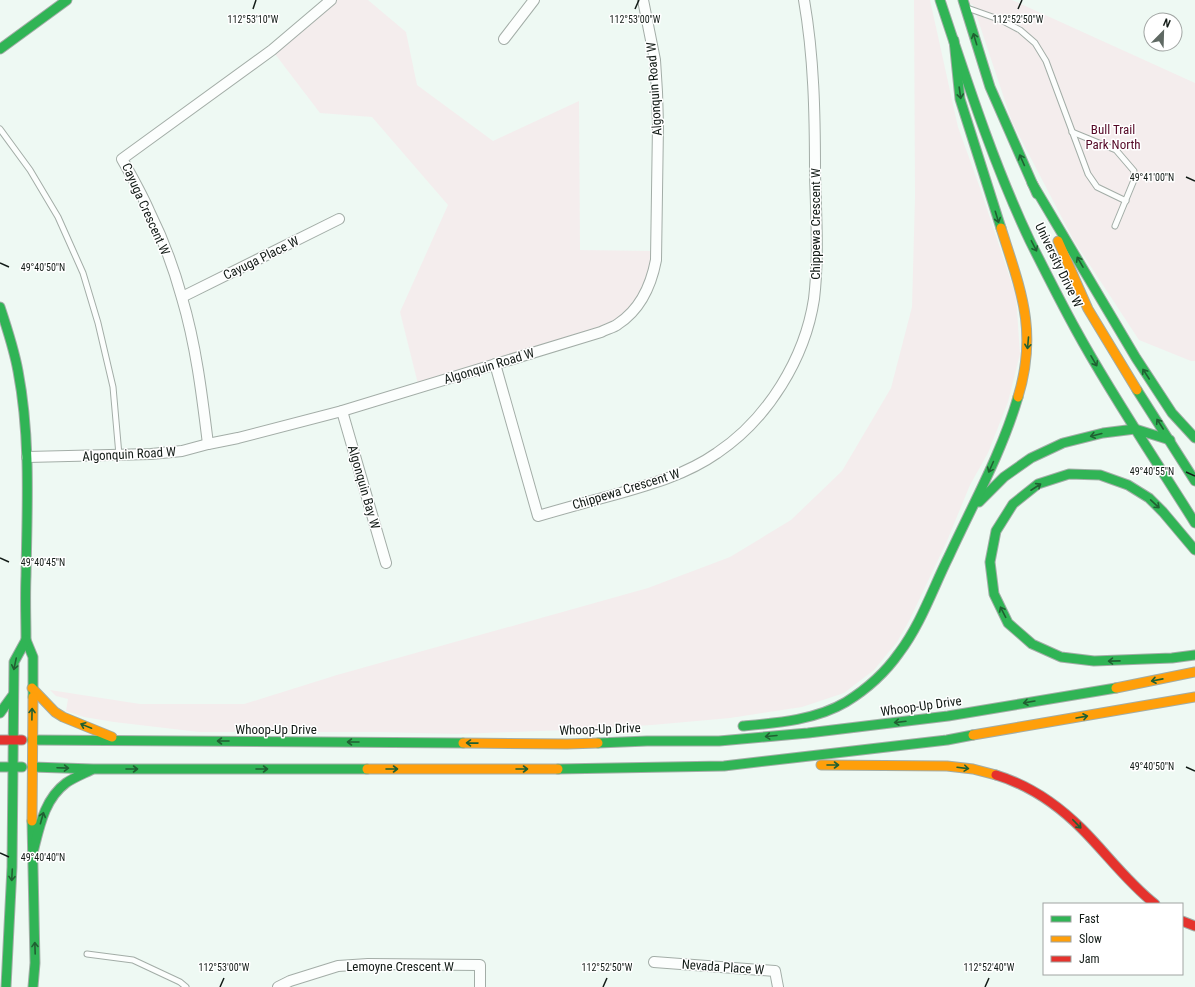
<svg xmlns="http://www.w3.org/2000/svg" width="1195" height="987" font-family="'Roboto Condensed',sans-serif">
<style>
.green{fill:#f4eded}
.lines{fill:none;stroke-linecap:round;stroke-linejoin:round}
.lane-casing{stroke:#a3ada7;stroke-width:7}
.street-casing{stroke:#a3ada7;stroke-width:12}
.fast-casing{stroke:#a3ada7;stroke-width:11}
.slow-casing{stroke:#a3ada7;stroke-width:11}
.jam-casing{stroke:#a3ada7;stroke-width:11}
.lane{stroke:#fcfefd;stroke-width:5}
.street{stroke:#fcfefd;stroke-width:10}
.fast{stroke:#30b455;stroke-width:9}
.slow{stroke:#ff9f0a;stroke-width:9}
.jam{stroke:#e5322d;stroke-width:9}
.oneway{stroke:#206032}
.ticks{fill:none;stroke:#121b16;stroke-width:1.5}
.labels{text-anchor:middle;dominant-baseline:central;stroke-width:3;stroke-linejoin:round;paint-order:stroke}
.street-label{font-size:13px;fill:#121b16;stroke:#fff}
.park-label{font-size:13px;fill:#540725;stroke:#fff}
.ticks-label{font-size:10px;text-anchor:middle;fill:#121b16;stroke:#fff;stroke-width:3;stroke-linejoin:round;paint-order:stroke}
</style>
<rect width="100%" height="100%" fill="#eef9f3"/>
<g class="green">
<polygon points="331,0 368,0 406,32 417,85 493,141 579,101 580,250 656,251 652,280 618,325 419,388 400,312 448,205 372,117 320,113 272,50"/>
<polygon points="914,0 930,0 958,127 980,188 1016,296 1020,354 1008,402 988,453 970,485 947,541 909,621 897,642 874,670 844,693 802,707 730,718 652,725 567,730 457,734 379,732 199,732 114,722 84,717 66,711 68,699 56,696 50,690 140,704 244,704 337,675 648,588 730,557 791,520 842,471 891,388 912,307 915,197"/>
<polygon points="963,0 1012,0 1195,83 1195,361 1191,361 1139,340 1074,241 1012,122 973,5"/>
</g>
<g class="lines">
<g class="lane-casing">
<g id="lane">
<polyline points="970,9 1001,20 1020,30 1035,43 1046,61 1088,174 1097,187 1126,201"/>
<polyline points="0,129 30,170 58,217 83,273 98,323 113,387 119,455"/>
<polyline points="1072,132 1116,150 1134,171 1134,180 1115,226"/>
<polyline points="87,954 133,960 180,982 186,987"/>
</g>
</g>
<g class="street-casing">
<g id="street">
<polyline points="504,39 534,0"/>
<polyline points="182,297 339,219"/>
<path d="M495 364 538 516C565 508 591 501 617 494 652 484 687 474 717 453 768 419 805 358 814 299 819 257 816 214 815 173 815 115 814 57 804 0"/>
<polyline points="342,411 386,563"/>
<path d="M208 444C202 395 196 345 182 298 174 269 163 239 150 213 142 194 132 177 122 159L272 50 331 0"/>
<path d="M27 457 151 454 182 451 208 444 238 438 342 411 601 332C606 329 613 328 618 324 641 309 651 286 656 260L658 125 657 92 655 60 643 0"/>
<polyline points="654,962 775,971 778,987"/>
<polyline points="278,987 290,981 338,966 368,964 480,965 480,987"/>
</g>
</g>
<g class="fast-casing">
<g id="fast">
<path d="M940 0C967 81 993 163 1030 241 1045 271 1060 301 1076 330 1112 396 1155 459 1195 523"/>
<polyline points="963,0 990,87 1037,194"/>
<polyline points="954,40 960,99 1001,228"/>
<polyline points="0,49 67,0"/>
<polyline points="1032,183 1136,358 1172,413 1195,438"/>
<path d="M0 307C7 328 14 349 18 371 31 439 27 508 26 576 25 598 26 619 26 640L33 657V697"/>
<polyline points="1137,390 1195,481"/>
<polyline points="979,502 1004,477 1031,458 1063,443 1103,433 1135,429 1170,440"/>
<polyline points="1195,550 1163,512 1149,498 1128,485 1100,475 1069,474 1038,484 1013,504 996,531 990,562 994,594 1008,623 1032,644 1061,657 1094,661 1172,658 1195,655"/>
<polyline points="0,713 13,695"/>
<path d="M743 726C777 723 816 720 846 702 867 689 885 673 899 653 921 624 933 588 949 556 973 504 1002 452 1018 397"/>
<polyline points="32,740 463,743"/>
<polyline points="598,743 647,741 719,741 808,733 948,716 1116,688"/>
<polyline points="0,767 22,767"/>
<polyline points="32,767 93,769 367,769"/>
<polyline points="558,769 724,766 947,740 973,735"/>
<polyline points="32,821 35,963 33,987"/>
<path d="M32 856C39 830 43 800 66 783 73 778 83 774 91 770"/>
<polyline points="6,987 12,867 14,662 26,640"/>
</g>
</g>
<g class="slow-casing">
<g id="slow">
<path d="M1001 228C1021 291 1038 331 1018 397"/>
<polyline points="1058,241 1088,309 1137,390"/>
<polyline points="32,688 55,712 63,717 112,737"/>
<polyline points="1116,688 1195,672"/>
<polyline points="973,735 1195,697"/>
<polyline points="463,743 567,744 598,743"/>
<polyline points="821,765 947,766 973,769 996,775"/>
<polyline points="367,769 558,769"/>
<polyline points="32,821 33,697"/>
</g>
</g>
<g class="jam-casing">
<g id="jam">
<polyline points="0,740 22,740"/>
<path d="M996 775C1029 785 1058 805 1082 829 1107 854 1127 882 1155 904"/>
<polyline points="1182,921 1195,926"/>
</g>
</g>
<use href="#lane" class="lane"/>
<use href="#street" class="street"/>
<use href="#fast" class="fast"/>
<use href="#slow" class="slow"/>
<use href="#jam" class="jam"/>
</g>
<defs><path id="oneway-shaft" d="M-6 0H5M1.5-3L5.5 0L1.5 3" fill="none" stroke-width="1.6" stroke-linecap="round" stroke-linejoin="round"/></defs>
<g class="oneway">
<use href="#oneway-shaft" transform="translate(975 39) rotate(-107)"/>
<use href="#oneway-shaft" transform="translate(960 93) rotate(82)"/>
<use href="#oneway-shaft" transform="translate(1022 160) rotate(-114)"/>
<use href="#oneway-shaft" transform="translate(997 217) rotate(73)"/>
<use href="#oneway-shaft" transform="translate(1034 246) rotate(63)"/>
<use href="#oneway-shaft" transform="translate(1080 262) rotate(-120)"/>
<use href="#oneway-shaft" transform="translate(1028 343) rotate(95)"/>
<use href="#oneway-shaft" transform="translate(1094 361) rotate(60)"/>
<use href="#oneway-shaft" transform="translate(1146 374) rotate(-123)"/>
<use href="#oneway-shaft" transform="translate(1160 424) rotate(-123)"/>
<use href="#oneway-shaft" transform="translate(1096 435) rotate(166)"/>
<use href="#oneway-shaft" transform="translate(991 467) rotate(114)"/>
<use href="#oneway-shaft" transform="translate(1036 487) rotate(-33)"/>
<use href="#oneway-shaft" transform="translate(1155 504) rotate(43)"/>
<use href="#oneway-shaft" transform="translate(1003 612) rotate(-117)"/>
<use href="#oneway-shaft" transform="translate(1114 661) rotate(179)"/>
<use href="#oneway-shaft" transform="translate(15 664) rotate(102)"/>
<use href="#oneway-shaft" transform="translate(1157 680) rotate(169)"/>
<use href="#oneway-shaft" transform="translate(1029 702) rotate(170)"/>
<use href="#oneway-shaft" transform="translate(32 714) rotate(-89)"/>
<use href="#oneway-shaft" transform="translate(1082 717) rotate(-10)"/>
<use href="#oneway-shaft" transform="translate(900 722) rotate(173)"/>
<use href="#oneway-shaft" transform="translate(86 726) rotate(-158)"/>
<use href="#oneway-shaft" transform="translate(771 736) rotate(175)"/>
<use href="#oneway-shaft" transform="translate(223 741) rotate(-180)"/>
<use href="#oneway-shaft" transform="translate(353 742) rotate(-180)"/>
<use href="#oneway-shaft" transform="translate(472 743) rotate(-179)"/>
<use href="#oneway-shaft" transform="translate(833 765)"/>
<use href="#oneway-shaft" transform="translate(63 768) rotate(2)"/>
<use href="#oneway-shaft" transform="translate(963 768) rotate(7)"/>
<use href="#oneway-shaft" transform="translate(132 769)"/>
<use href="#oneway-shaft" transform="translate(262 769)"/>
<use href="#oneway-shaft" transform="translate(392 769)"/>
<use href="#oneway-shaft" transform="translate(522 769)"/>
<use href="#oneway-shaft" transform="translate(42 818) rotate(-74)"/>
<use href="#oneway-shaft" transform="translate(1077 824) rotate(46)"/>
<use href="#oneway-shaft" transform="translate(12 875) rotate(93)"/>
<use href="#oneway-shaft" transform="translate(35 948) rotate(-92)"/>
</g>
<path class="ticks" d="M253 9 256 0M635 9 639 0M1018 9 1022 0M1186 177 1195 181M0 263 9 267M1186 472 1195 476M0 558 9 562M1186 767 1195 771M0 853 9 857M220 987 224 978M603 987 607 978M985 987 989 978"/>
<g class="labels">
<g class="street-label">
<text transform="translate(654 89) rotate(-94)">Algonquin Road W</text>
<text transform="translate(146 209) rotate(66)">Cayuga Crescent W</text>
<text transform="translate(815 224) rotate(-90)">Chippewa Crescent W</text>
<text transform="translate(261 258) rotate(-26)">Cayuga Place W</text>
<text transform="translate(1059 265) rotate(64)">University Drive W</text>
<text transform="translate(489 366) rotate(-17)">Algonquin Road W</text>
<text transform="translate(129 454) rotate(-3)">Algonquin Road W</text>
<text transform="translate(364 487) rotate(74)">Algonquin Bay W</text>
<text transform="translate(626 489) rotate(-17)">Chippewa Crescent W</text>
<text transform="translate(921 706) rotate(-8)">Whoop-Up Drive</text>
<text x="276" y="729">Whoop-Up Drive</text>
<text transform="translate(600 729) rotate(-2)">Whoop-Up Drive</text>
<text x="400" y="966">Lemoyne Crescent W</text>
<text transform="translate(723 967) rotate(4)">Nevada Place W</text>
</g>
<g class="park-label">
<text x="1113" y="129">Bull Trail<tspan x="1113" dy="15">Park North</tspan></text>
</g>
</g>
<g class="ticks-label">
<text x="253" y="23">112°53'10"W</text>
<text x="635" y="23">112°53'00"W</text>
<text x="1018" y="23">112°52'50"W</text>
<text x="1152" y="181">49°41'00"N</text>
<text x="43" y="271">49°40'50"N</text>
<text x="1152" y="475">49°40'55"N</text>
<text x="43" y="566">49°40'45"N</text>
<text x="1152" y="770">49°40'50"N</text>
<text x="43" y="861">49°40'40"N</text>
<text x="224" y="971">112°53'00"W</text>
<text x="607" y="971">112°52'50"W</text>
<text x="989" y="971">112°52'40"W</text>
</g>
<rect x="1043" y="903" width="140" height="72" fill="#ffffff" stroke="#a0a4a2"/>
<rect x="1051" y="916" width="20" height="6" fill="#30b455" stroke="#a0a4a2"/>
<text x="1079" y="923" font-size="12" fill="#121b16">Fast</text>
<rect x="1051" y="936" width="20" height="6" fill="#ff9f0a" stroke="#a0a4a2"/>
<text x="1079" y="943" font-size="12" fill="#121b16">Slow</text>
<rect x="1051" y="956" width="20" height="6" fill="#e5322d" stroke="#a0a4a2"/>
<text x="1079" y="963" font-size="12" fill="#121b16">Jam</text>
<g transform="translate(1163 32) rotate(23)"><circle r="19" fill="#ffffff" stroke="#a0a4a2"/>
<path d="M0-3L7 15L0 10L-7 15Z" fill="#5f6963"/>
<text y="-6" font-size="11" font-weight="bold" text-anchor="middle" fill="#121b16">N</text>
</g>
</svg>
